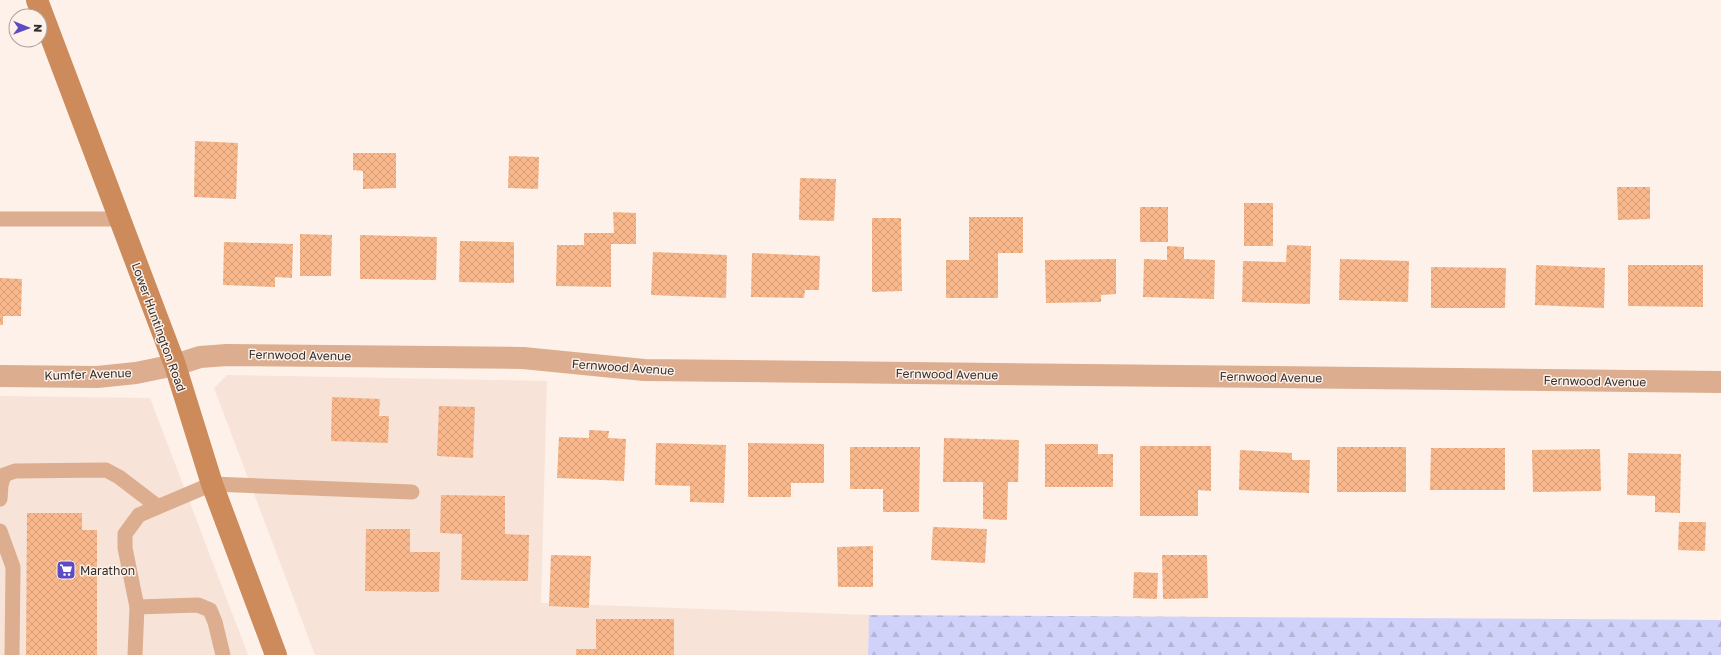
<svg xmlns="http://www.w3.org/2000/svg" width="1721" height="655" font-family="'Golos Text',sans-serif">
<style>
.built{fill:#f7e3d7}
.forest{fill:url(#forest-firs)}
.building{fill:url(#building-cross-hatch)}
.lines{fill:none;stroke-linecap:round;stroke-linejoin:round}
.lane{stroke:#dcad8e;stroke-width:15}
.street{stroke:#dcad8e;stroke-width:22}
.secondary{stroke:#cd8a5a;stroke-width:22}
.labels{text-anchor:middle;dominant-baseline:central;stroke-width:3;stroke-linejoin:round;paint-order:stroke}
.street-label{font-size:12px;fill:#332e2b;stroke:#fef1e9}
.poi-label{font-size:12px;fill:#332e2b;stroke:#fef1e9;text-anchor:start}
</style>
<defs>
<pattern id="forest-firs" width="22" height="20" patternUnits="userSpaceOnUse"><rect width="22" height="20" fill="#d1d2f9"/><path d="M5 1l3.5 6h-7zM16 11l3.5 6h-7z" fill="#b4b5d6"/></pattern>
<pattern id="building-cross-hatch" width="8" height="8" patternUnits="userSpaceOnUse"><rect width="8" height="8" fill="#f8b88c"/><path d="M0 0l8 8M0 8l8-8" fill="none" stroke="#d59e79"/></pattern>
</defs>
<rect width="100%" height="100%" fill="#fef1e9"/>
<g class="built">
<polygon points="227,375 547,381 541,603 869,615 868,655 315,655 214,388"/>
<polygon points="0,396 150,398 248,655 0,655"/>
</g>
<polygon class="forest" points="869,615 1721,620 1721,655 868,655"/>
<g class="building">
<polygon points="195,141 238,143 236,199 194,197"/>
<polygon points="353,153 396,153 396,188 363,189 363,171 353,170"/>
<polygon points="509,156 539,157 538,189 508,188"/>
<polygon points="800,178 836,179 834,221 799,220"/>
<polygon points="1617,187 1650,187 1650,219 1618,220"/>
<rect x="1244" y="203" width="29" height="43"/>
<rect x="1140" y="207" width="28" height="35"/>
<polygon points="613,212 636,213 636,244 611,244 611,287 556,286 557,245 584,245 584,233 614,233"/>
<polygon points="969,217 1023,217 1023,253 998,253 998,298 946,298 946,260 969,260"/>
<polygon points="872,218 901,218 902,291 872,292"/>
<polygon points="300,234 332,235 331,276 300,276"/>
<polygon points="360,235 437,237 436,280 360,279"/>
<polygon points="460,241 514,242 514,283 459,282"/>
<polygon points="224,242 293,244 292,278 275,277 275,287 223,285"/>
<polygon points="1287,245 1311,246 1310,304 1242,302 1243,261 1286,262"/>
<polygon points="1167,246 1184,247 1184,259 1215,260 1214,299 1143,297 1144,259 1167,260"/>
<polygon points="653,252 727,255 726,298 651,295"/>
<polygon points="752,253 820,256 819,290 805,290 804,298 751,297"/>
<polygon points="1116,259 1116,294 1101,295 1101,302 1046,303 1045,260"/>
<polygon points="1340,259 1409,261 1408,302 1339,300"/>
<polygon points="1536,265 1605,268 1604,308 1535,305"/>
<polygon points="1628,265 1703,265 1703,307 1628,306"/>
<polygon points="1431,267 1506,268 1505,308 1431,308"/>
<polygon points="0,278 22,279 21,316 3,316 3,325 0,325"/>
<polygon points="332,397 380,399 379,416 389,416 388,443 331,441"/>
<polygon points="439,406 475,407 473,458 437,456"/>
<polygon points="589,430 609,431 608,438 626,439 624,481 557,478 559,437 589,438"/>
<polygon points="944,438 1019,440 1018,482 1008,482 1007,520 983,519 983,482 943,482"/>
<polygon points="656,443 726,445 724,503 690,502 690,486 655,485"/>
<polygon points="748,443 824,444 824,483 791,483 791,497 748,497"/>
<polygon points="1045,444 1098,444 1098,454 1113,454 1113,487 1045,487"/>
<polygon points="1140,446 1211,446 1211,491 1198,490 1198,516 1140,516"/>
<polygon points="850,447 920,447 919,512 883,512 883,489 850,489"/>
<rect x="1337" y="447" width="69" height="45"/>
<polygon points="1431,448 1505,448 1505,490 1430,490"/>
<polygon points="1600,449 1601,491 1533,492 1532,450"/>
<polygon points="1240,450 1292,453 1292,460 1310,460 1309,493 1239,490"/>
<polygon points="1628,453 1681,454 1680,513 1655,512 1655,496 1627,495"/>
<polygon points="441,495 505,496 505,534 529,535 528,581 461,580 462,534 440,533"/>
<polygon points="27,513 82,513 82,530 97,530 97,655 26,655"/>
<polygon points="1679,522 1706,522 1705,551 1678,550"/>
<polygon points="933,527 987,529 985,563 931,560"/>
<polygon points="366,529 410,529 410,552 440,552 439,592 365,591"/>
<polygon points="873,546 873,587 838,587 837,547"/>
<polygon points="551,555 591,556 589,608 549,606"/>
<polygon points="1162,555 1207,555 1208,598 1163,599"/>
<polygon points="1134,572 1158,573 1157,599 1133,598"/>
<polygon points="596,619 674,619 674,655 576,655 576,649 596,649"/>
</g>
<g class="lines">
<g class="lane">
<polyline points="0,219 119,219"/>
<polyline points="0,499 1,485 4,475 15,471 106,470 119,477 157,506"/>
<polyline points="0,531 13,567 12,655"/>
<polyline points="137,607 198,605 210,610 215,622 223,655"/>
<polyline points="135,655 137,607 125,548 125,534 139,515 212,484 412,492"/>
</g>
<polyline class="street" points="0,376 97,377 136,373 175,365 200,357 227,355 523,358 644,370 1721,382"/>
<polyline class="secondary" points="37,0 175,365 212,484 276,655"/>
</g>
<defs>
<g id="supermarket-square" transform="scale(1)"><rect x="-9" y="-9" width="18" height="18" rx="4" fill="#5c4cc4" stroke="#fef1e9"/><path d="M-6-5.5h2.5l.6 2H6L4.5 2H-2.5L-4.4-4H-6ZM-1.5 3.2a1.3 1.3 0 1 0 .1 0ZM3 3.2a1.3 1.3 0 1 0 .1 0Z" fill="#fff"/></g>
</defs>
<g fill-rule="evenodd">
<use href="#supermarket-square" x="66" y="570"/>
</g>
<g class="labels">
<g class="street-label">
<text transform="translate(159 327) rotate(70)">Lower Huntington Road</text>
<text transform="translate(300 355) rotate(1)">Fernwood Avenue</text>
<text transform="translate(623 367) rotate(4)">Fernwood Avenue</text>
<text transform="translate(88 374) rotate(-2)">Kumfer Avenue</text>
<text transform="translate(947 374) rotate(1)">Fernwood Avenue</text>
<text transform="translate(1271 377) rotate(1)">Fernwood Avenue</text>
<text transform="translate(1595 381) rotate(1)">Fernwood Avenue</text>
</g>
<g class="poi-label">
<text x="80" y="570">Marathon</text>
</g>
</g>
<g transform="translate(28 28) rotate(91)"><circle r="19" fill="#fef1e9" stroke="#ada39d"/>
<path d="M0-3L7 15L0 10L-7 15Z" fill="#5c4cc4"/>
<text y="-6" font-size="11" font-weight="bold" text-anchor="middle" fill="#332e2b">N</text>
</g>
</svg>
